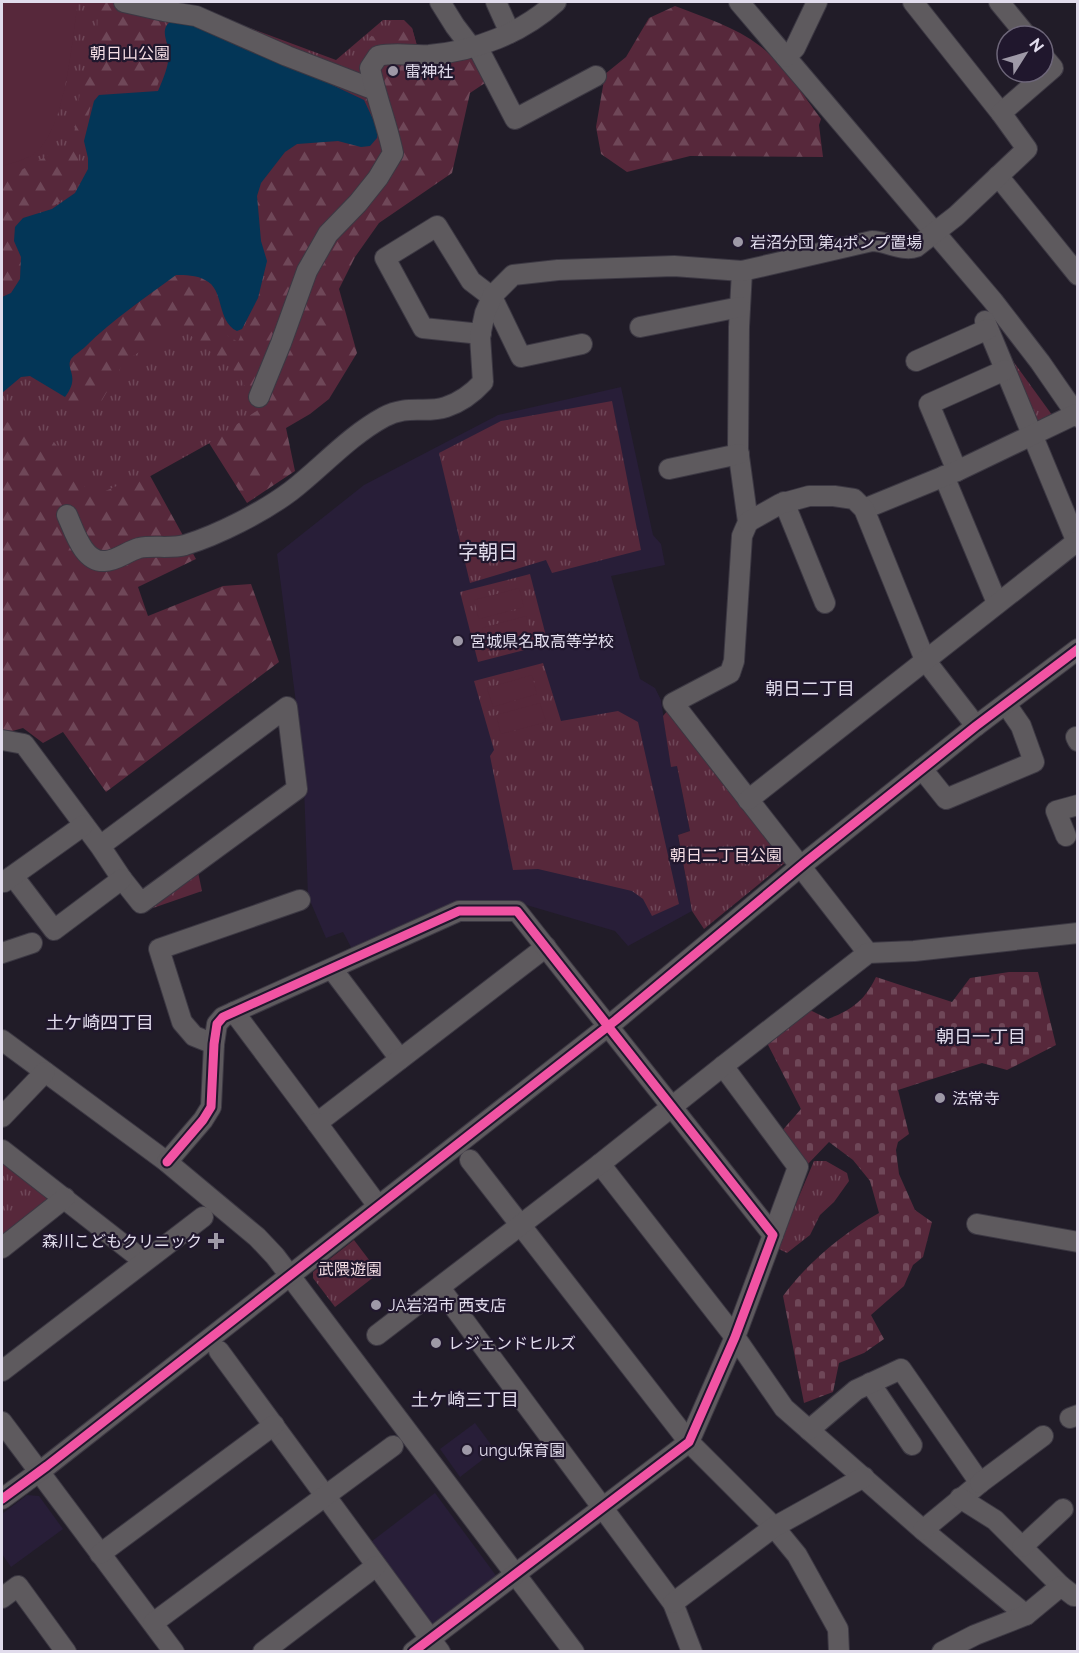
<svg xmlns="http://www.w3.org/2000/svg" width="1079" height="1653" font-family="Raleway,'Noto Sans JP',sans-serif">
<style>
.built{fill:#281e38}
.grass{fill:url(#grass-tufts)}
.forest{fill:url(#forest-firs)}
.cemetery{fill:url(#cemetery-stones)}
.pitch{fill:#57283b}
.water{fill:#033657}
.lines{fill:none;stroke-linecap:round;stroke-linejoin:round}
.minor-casing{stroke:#3c3843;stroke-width:22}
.minor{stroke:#5e5a5e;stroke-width:20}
.cycleway-casing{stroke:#20172d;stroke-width:13}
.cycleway{stroke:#f153a3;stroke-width:9}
.poi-dot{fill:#9e99a7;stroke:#20172d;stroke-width:2}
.labels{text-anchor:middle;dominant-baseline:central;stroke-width:4.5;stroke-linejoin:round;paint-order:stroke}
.park-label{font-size:16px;fill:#f4dde4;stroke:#20172d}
.poi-label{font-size:16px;fill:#e1dcec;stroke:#20172d;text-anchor:start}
.neighbourhood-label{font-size:18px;fill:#e1dcec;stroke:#20172d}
.quarter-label{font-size:20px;fill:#e1dcec;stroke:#20172d}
</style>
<defs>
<pattern id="grass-tufts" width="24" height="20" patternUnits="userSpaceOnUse" patternTransform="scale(1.5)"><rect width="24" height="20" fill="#57283b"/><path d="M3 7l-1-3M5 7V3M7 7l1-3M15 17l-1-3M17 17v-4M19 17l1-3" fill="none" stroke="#6f4758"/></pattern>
<pattern id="forest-firs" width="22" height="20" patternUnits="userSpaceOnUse" patternTransform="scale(1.5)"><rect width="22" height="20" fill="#57283b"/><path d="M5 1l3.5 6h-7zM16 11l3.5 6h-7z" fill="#6f4758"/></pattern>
<pattern id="cemetery-stones" width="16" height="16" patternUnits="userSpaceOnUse" patternTransform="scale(1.5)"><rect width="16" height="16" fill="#57283b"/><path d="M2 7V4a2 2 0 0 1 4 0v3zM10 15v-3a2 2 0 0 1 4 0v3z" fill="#6f4758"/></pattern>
</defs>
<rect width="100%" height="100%" fill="#211c28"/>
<g class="built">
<polygon points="621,387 653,535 661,544 665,565 611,576 640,679 655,688 661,700 671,766 677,766 690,831 678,835 692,911 628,946 615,931 523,904 464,902 353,951 343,932 326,938 308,896 303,758 277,554 364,485 498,415"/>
<polygon points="475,1423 495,1450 460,1477 440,1449"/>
<polygon points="435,1493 500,1581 434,1629 367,1545"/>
<polygon points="27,1495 39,1496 63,1529 11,1567 2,1554 2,1514"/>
</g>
<g class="grass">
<polygon points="2,2 180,2 336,60 383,20 404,20 412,28 424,72 262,414 50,532 2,543"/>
<polygon points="1002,346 1055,419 1040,422 1034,420"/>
<polygon points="612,401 641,550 552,573 546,560 470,583 439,453 501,421"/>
<polygon points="530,574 548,644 478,662 460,592"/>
<polygon points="543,663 561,721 618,711 638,722 679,904 652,916 643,899 632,891 538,869 513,870 490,756 494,750 474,681"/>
<polygon points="668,710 786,862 704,929 692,911 678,835 690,831 677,766 671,767 663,716"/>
<polygon points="198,872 202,891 153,908 150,904"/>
<polygon points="814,1161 826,1161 847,1173 849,1181 834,1202 820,1215 810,1235 787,1253 777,1248"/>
<polygon points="2,1163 46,1194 47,1202 2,1237"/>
<polygon points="354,1240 379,1273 335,1307 313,1278 313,1272"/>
</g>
<g class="forest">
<polygon points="98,2 132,2 159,15 167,55 157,87 94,93 79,153 76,189 32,223 17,300 2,304 2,177 10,176 73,142 82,77 97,39"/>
<path d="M675 6C703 17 736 27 760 46 783 64 804 96 821 119L819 125 823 157 690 156 627 172 601 154 596 127 605 74 626 57 649 18Z"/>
<polygon points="412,28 422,63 473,56 488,81 470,93 452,173 379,223 355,257 339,289 357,353 329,399 310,414 286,428 295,471 247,503 209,443 258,410 238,374 179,326 124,362 101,402 72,405 51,396 61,356 169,276 193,268 221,285 225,334 238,342 266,274 251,192 297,137 366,140 358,67 370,37"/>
<polygon points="2,420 54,442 92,497 148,472 196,559 138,587 148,616 223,586 251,584 279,662 106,792 63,732 43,743 23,728 2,734"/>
</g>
<path class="cemetery" d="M1009 972H1038L1056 1045 1007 1070 982 1063 898 1090 909 1134 898 1142 896 1150 899 1174 915 1210 932 1222 923 1257 913 1265 904 1286 871 1315 884 1339 864 1353 839 1363 833 1392 804 1403 783 1296C808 1262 842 1234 879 1213L870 1181 853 1160 829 1142 807 1165 781 1132 801 1109 766 1041 808 1009 828 1019C852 1010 865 1000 876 977L952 1002 970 978Z"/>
<g class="pitch">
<path d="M2 2H78C72 38 66 135 32 155 23 161 11 163 2 166Z"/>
<polygon points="519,588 524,607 479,619 474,600"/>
<polygon points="526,616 532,635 487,647 482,628"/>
<polygon points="532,675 537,694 493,707 487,688"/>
<polygon points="540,703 546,722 501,734 496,715"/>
</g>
<path class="water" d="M171 21 220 32 364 100 378 130 377 138 370 146 361 147 338 141 297 144 285 152 261 183 257 196 261 241 267 261 258 298 242 329 237 331C216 321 225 289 205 280 196 275 186 275 176 275 145 298 113 319 85 347 82 350 74 355 71 359 65 370 81 376 65 397L30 376 21 377 2 393V297L11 293 20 279 21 257 14 241 15 227 23 218 52 209 75 193 88 169V158L84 141 94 101 99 95 158 91C163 80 169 65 169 53 168 41 159 30 171 21Z"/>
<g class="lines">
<g class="minor-casing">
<g id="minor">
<polyline points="124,2 164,11 196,16 287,56 375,90"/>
<polyline points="440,2 455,26 471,47"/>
<polyline points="496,2 510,33"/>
<polyline points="739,2 993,301 1040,362 1078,417"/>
<polyline points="913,2 1001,113"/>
<polyline points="999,2 1027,36"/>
<polyline points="477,46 515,119 596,76"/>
<polyline points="786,57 795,48 817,2"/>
<polyline points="998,176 1078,275"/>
<polyline points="742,271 739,327 738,449 748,522 742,536 734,661 730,673 673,703 868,953"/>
<polyline points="985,321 1078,545"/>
<polyline points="640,327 740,307"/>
<polyline points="481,334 423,328 385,258 437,226 471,281 492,297 521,357 582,344"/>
<polyline points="916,361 988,329"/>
<path d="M259 397 281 343 307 271 328 234 358 203 378 178 393 153C387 124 376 97 370 68L378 56C396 52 412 56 429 55 476 51 522 33 556 2"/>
<polyline points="669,469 739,454"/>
<polyline points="957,471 929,404 1005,370"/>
<polyline points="944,476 997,603"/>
<polyline points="784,502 825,603"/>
<polyline points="864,509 957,471 1076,414"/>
<path d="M67 515C74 530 83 563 105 561 116 561 128 551 139 548 154 545 170 549 185 545 218 535 263 512 291 491 322 467 349 436 384 417 407 404 426 414 446 407 461 402 473 393 483 382L480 336 485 313 493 295 513 275 558 270 674 266 742 271 872 241C886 241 903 252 916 247L956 216 1027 149 1001 113 1053 68 1043 56"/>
<polyline points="748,522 780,504 809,496 834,496 854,499 864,509 925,660 976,726"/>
<polyline points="1076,737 1078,741"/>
<polyline points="2,740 24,744 100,846 122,879 141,903 297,789 287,707 100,846"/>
<polyline points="922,769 946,799 1034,762 1021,726 1006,704"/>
<polyline points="748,800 1076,542"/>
<polyline points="1066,836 1056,811 1078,805"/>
<polyline points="13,876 54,930 122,879"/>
<polyline points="4,882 84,825"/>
<polyline points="2,953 32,943"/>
<polyline points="332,969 400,1059"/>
<polyline points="234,1012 317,1123 546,947"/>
<polyline points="2,1040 167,1162 257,1237 275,1256 574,1652"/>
<polyline points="214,1044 194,1036 182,1022 159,949 300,900"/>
<polyline points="723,1066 798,1167 773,1235"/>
<polyline points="2,1117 45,1072"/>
<polyline points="317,1123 378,1206"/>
<polyline points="2,1150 144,1261"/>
<polyline points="470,1160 689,1442 774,1527 797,1555 838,1629 839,1652"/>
<polyline points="167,1162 203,1120 211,1107 214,1044 217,1024 223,1017 459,911 517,911 773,1235 735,1337 689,1442 413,1652"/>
<polyline points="600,1164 735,1337 784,1408 923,1530 1026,1615"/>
<polyline points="977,1224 1078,1242"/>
<polyline points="2,1248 65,1198"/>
<polyline points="440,1288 673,1603 692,1652"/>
<polyline points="377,1335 600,1164 723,1066 868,953 914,951 1078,933"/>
<polyline points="219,1351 440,1652"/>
<polyline points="2,1371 203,1217"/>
<polyline points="870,1383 912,1445"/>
<polyline points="1070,1418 1078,1415"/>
<polyline points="2,1422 174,1652"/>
<polyline points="809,1430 856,1390 901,1369 980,1483 923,1530"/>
<polyline points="980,1483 1043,1436"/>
<polyline points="960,1498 995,1520 1061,1586"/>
<polyline points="2,1499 47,1466 616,1020 807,861 976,726 1078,649"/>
<polyline points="1022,1547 1063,1509"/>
<polyline points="100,1554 274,1425"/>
<polyline points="2,1598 18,1586 66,1652"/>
<polyline points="673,1603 774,1527 864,1477"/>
<polyline points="153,1623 393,1446"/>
<polyline points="263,1652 376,1566"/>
<polyline points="942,1652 975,1635 1026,1615 1061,1586 1074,1596 1078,1595"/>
</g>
</g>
<use href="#minor" class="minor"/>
<g class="cycleway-casing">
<g id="cycleway">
<polyline points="167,1162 203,1120 211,1107 214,1044 217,1024 223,1017 459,911 517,911 773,1235 735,1337 689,1442 413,1652"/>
<polyline points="2,1499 47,1466 616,1020 807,861 976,726 1078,649"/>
</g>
</g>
<use href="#cycleway" class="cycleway"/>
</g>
<g class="poi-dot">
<circle cx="393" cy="71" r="6"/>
<circle cx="738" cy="242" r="6"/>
<circle cx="458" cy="641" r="6"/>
<circle cx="940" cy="1098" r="6"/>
<path d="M213 1232h6v6h6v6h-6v6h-6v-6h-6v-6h6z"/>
<circle cx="376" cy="1305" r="6"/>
<circle cx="436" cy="1343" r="6"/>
<circle cx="467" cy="1450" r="6"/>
</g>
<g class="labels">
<g class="park-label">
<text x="130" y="53">朝日山公園</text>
<text x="726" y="855">朝日二丁目公園</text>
<text x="350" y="1269">武隈遊園</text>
</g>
<g class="poi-label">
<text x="405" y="71">雷神社</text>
<text x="750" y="242">岩沼分団 第4ポンプ置場</text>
<text x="470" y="641">宮城県名取高等学校</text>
<text x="952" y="1098">法常寺</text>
<text x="202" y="1241" text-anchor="end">森川こどもクリニック</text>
<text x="388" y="1305">JA岩沼市 西支店</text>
<text x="448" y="1343">レジェンドヒルズ</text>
<text x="479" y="1450">ungu保育園</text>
</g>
<g class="neighbourhood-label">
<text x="810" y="688">朝日二丁目</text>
<text x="100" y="1022">土ケ崎四丁目</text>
<text x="981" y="1036">朝日一丁目</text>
<text x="465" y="1399">土ケ崎三丁目</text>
</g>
<g class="quarter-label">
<text x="488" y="552">字朝日</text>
</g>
</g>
<rect width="1079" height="1653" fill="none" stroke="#e1dcec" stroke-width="6"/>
<g transform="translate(1025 54) rotate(53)"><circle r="28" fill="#20172d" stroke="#6d6679" stroke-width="1.5"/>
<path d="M0-4.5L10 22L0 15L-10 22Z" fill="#9e99a7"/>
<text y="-9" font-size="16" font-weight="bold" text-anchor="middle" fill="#e1dcec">N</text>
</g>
</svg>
